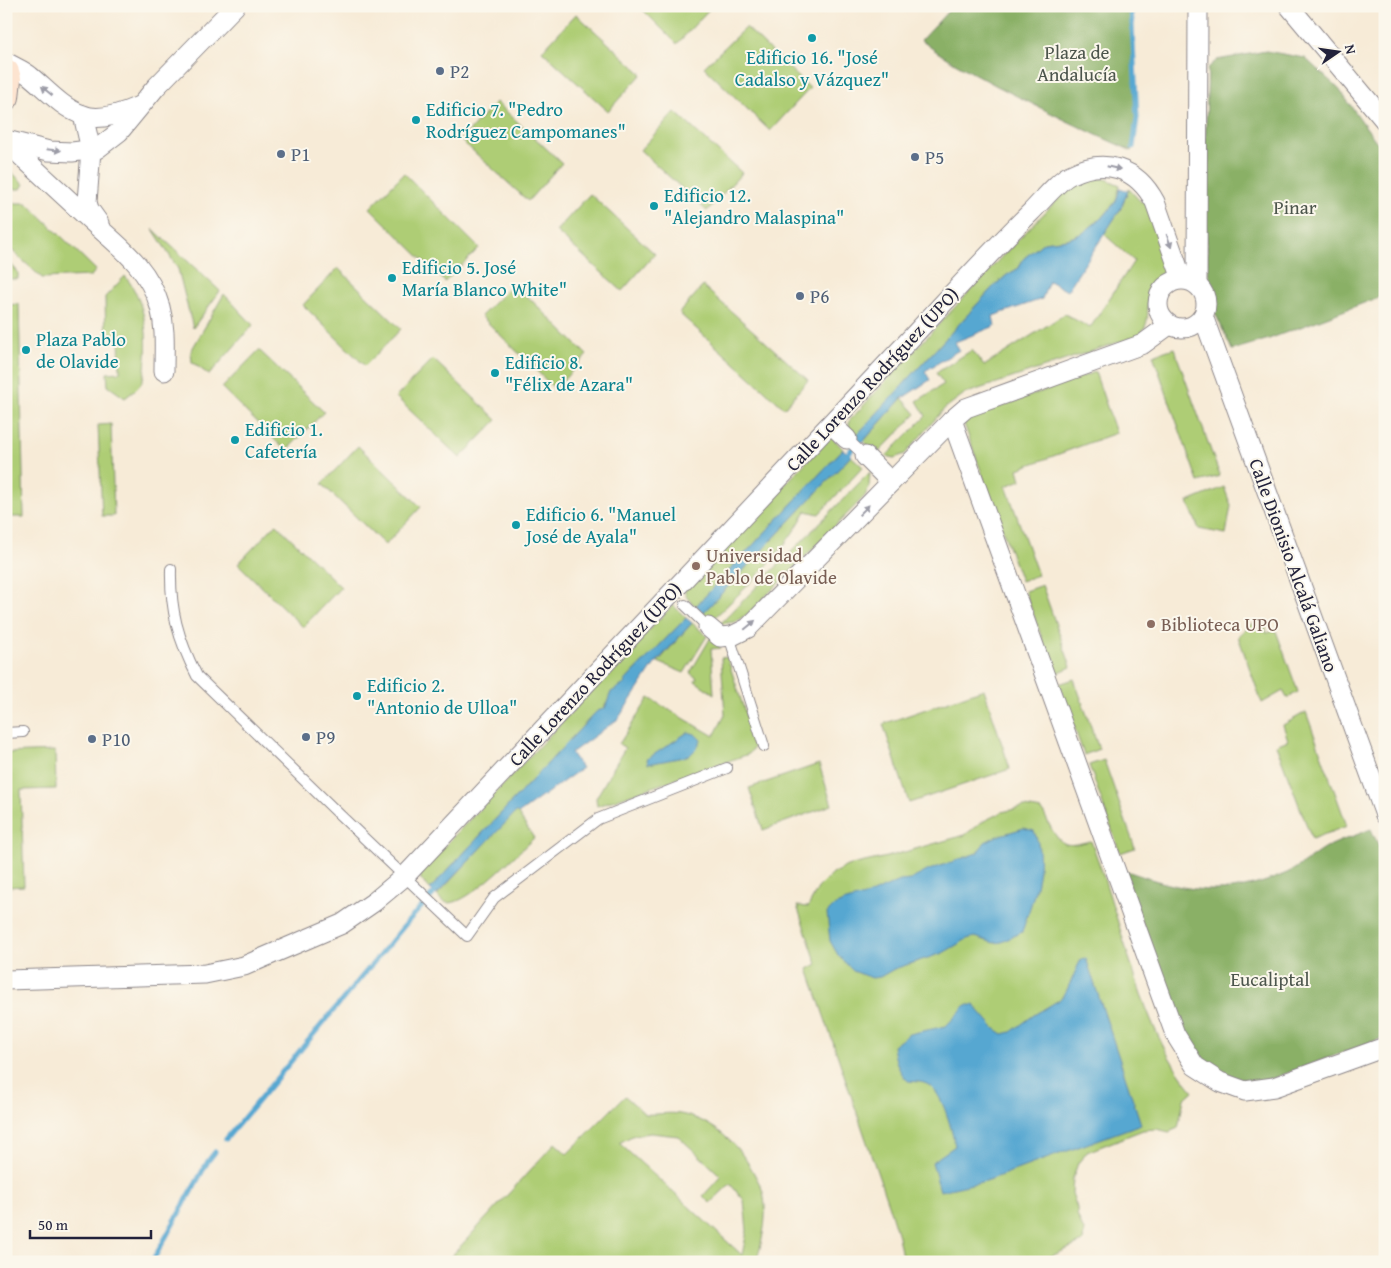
<svg xmlns="http://www.w3.org/2000/svg" width="1391" height="1268" font-family="'Gentium Book Plus',serif">
<style>
.green{fill:#aecd75;stroke:#687858;fill-rule:evenodd}
.forest{fill:#8ab066;stroke:#566950}
.water{fill:#56a7d1;stroke:#3c6486}
.lines{fill:none;stroke-linecap:round;stroke-linejoin:round}
.stream{stroke:#56a7d1;stroke-width:5}
.lane-casing{stroke:#8c8689;stroke-width:12}
.street-casing{stroke:#8c8689;stroke-width:21}
.secondary-casing{stroke:#8c8689;stroke-width:28}
.lane{stroke:#fff;stroke-width:10}
.street{stroke:#fff;stroke-width:19}
.secondary{stroke:#fde4d0;stroke-width:26}
.oneway{fill:#9c9ca7}
.culture-dot{fill:#0f9aa8;stroke:#fbf7ec;stroke-width:2}
.service-dot{fill:#5c6f8a;stroke:#fbf7ec;stroke-width:2}
.education-dot{fill:#8d6e63;stroke:#fbf7ec;stroke-width:2}
.labels{text-anchor:middle;dominant-baseline:central;stroke-width:4;stroke-linejoin:round;paint-order:stroke}
.park-label{font-size:19px;fill:#4c554c;stroke:#fbf7ec}
.culture-label{font-size:19px;fill:#0d838f;stroke:#fbf7ec;text-anchor:start}
.service-label{font-size:19px;fill:#4e5e75;stroke:#fbf7ec;text-anchor:start}
.street-label{font-size:19px;fill:#22223b;stroke:#fbf7ec}
.education-label{font-size:19px;fill:#785e54;stroke:#fbf7ec;text-anchor:start}
</style>
<rect width="100%" height="100%" fill="#fbf7ec"/>
<filter id="ink" filterUnits="userSpaceOnUse"><feTurbulence type="fractalNoise" baseFrequency=".02" numOctaves="2"/><feDisplacementMap in="SourceGraphic" scale="10" xChannelSelector="R" yChannelSelector="G"/><feConvolveMatrix kernelMatrix="1 2 1 2 8 2 1 2 1" color-interpolation-filters="sRGB"/></filter>
<filter id="wash" filterUnits="userSpaceOnUse"><feTurbulence type="fractalNoise" baseFrequency=".0096" numOctaves="4" result="noise"/><feDisplacementMap in="SourceGraphic" scale="20" xChannelSelector="R" yChannelSelector="G"/><feGaussianBlur stdDeviation="1.12" result="paint"/><feColorMatrix in="noise" values="0 0 0 0 0 0 0 0 0 0 0 0 0 0 0 0 0 1.4 0 .05"/><feComposite in="paint" operator="in"/></filter>
<g filter="url(#wash)">
<rect width="100%" height="100%" fill="#f7ebd7"/>
<g class="green">
<polygon points="639,6 712,6 677,44"/>
<polygon points="576,14 642,74 608,111 542,51"/>
<polygon points="746,27 810,88 770,131 704,67"/>
<polygon points="496,102 562,163 528,201 461,140"/>
<polygon points="675,112 742,173 707,211 640,150"/>
<polygon points="6,167 24,184 21,189 6,189"/>
<polygon points="404,173 479,248 445,282 370,208"/>
<polygon points="1091,177 1106,179 1120,185 1116,201 1105,215 1083,233 1068,239 1044,242 1023,259 1019,268 1007,275 994,286 855,437 849,429 849,421 1007,251 1066,191 1078,182"/>
<path d="M1129 189 1141 202 1148 199 1170 271C1165 275 1158 279 1154 284 1141 300 1155 317 1140 335L964 394 944 409 905 454 894 458 886 456 926 416 917 401 944 384 936 373 972 350 984 366 1065 314 1090 328 1134 261 1104 234 1120 210Z"/>
<polygon points="590,194 655,254 622,291 556,231"/>
<polygon points="6,203 27,203 96,270 91,276 42,278 6,245"/>
<polygon points="153,229 220,291 193,328 178,269"/>
<polygon points="6,259 18,272 18,279 6,279"/>
<polygon points="338,268 401,329 365,366 303,305"/>
<path d="M125 276C144 300 148 329 146 358 145 367 145 378 140 385 136 390 130 394 125 398L108 386 107 373 120 372 119 336 106 337 105 297Z"/>
<polygon points="514,283 587,355 555,389 481,316"/>
<polygon points="703,286 808,380 784,408 679,313"/>
<polygon points="224,294 253,325 209,375 192,362 191,351"/>
<polygon points="19,304 24,517 6,517 6,305"/>
<polygon points="1174,348 1220,476 1198,482 1153,355"/>
<polygon points="259,350 324,412 286,451 222,388"/>
<polygon points="433,359 497,420 460,458 396,397"/>
<polygon points="1095,372 1116,433 1018,469 1021,480 1006,486 1038,575 1021,581 964,424 970,418"/>
<polygon points="902,398 916,414 878,453 868,446 864,441"/>
<polygon points="111,424 114,516 102,516 98,425"/>
<path d="M831 436 843 449 696 606C691 602 684 597 685 590Z"/>
<polygon points="358,446 421,507 385,545 322,484"/>
<path d="M851 456 863 467 819 514 806 511C781 557 747 586 711 621L703 613Z"/>
<polygon points="870,472 869,487 865,496 749,613 735,622 720,624"/>
<polygon points="1224,487 1231,506 1226,534 1199,529 1188,502"/>
<polygon points="276,524 341,587 303,627 238,564"/>
<polygon points="1042,585 1071,667 1055,674 1025,591"/>
<polygon points="673,605 686,618 625,681 626,683 605,705 605,708 596,712 430,889 421,880 420,872"/>
<polygon points="692,623 707,636 684,673 658,662"/>
<polygon points="1251,624 1266,625 1266,633 1276,631 1298,692 1287,698 1283,691 1262,703 1238,636"/>
<polygon points="711,637 721,648 711,649 714,694 695,681 697,678 690,673"/>
<polygon points="727,657 755,743 754,747 749,754 597,806 596,798 625,748 619,744 649,698 714,736 725,715 721,658"/>
<polygon points="1074,679 1099,749 1084,755 1059,684"/>
<polygon points="984,689 1010,769 909,803 883,724"/>
<polygon points="1306,712 1347,826 1312,839 1276,745 1288,740 1283,725"/>
<polygon points="55,751 56,789 21,790 24,886 6,887 6,753"/>
<polygon points="1104,760 1135,848 1120,853 1089,765"/>
<polygon points="819,764 832,805 763,830 749,788"/>
<path d="M1024 807 1042 810C1048 820 1054 840 1066 844 1073 846 1084 842 1091 841 1110 891 1123 943 1141 994 1154 1029 1168 1062 1193 1091L1184 1099 1178 1128 1169 1132 1157 1129 1143 1130 1087 1152 1078 1163 1073 1178 1072 1193 1077 1208V1215L1084 1231 1083 1242 1038 1262H903L898 1236 889 1207 808 969 817 964 797 906 808 907 818 888 832 874 847 866 887 857 965 835 980 823 1002 812Z"/>
<path d="M516 811 534 838C518 852 470 903 449 903 443 903 440 899 437 895Z"/>
<path d="M625 1096 645 1114C656 1115 669 1112 680 1114 714 1120 740 1146 755 1175 757 1180 761 1185 762 1189 769 1211 763 1240 756 1262H446L555 1143 567 1154ZM651 1133 678 1136 721 1176 703 1196 710 1203 730 1184 744 1200 747 1231 742 1255 619 1143 634 1135Z"/>
</g>
<g class="forest">
<path d="M953 6H1131L1137 118 1132 151C1086 131 1042 109 997 86 972 72 944 59 921 40Z"/>
<polygon points="1266,51 1305,58 1339,89 1385,154 1385,295 1269,339 1232,350 1213,308 1208,270 1204,179 1208,68 1217,60"/>
<path d="M1371 829 1385 860V1037L1263 1082 1234 1078 1211 1068 1196 1052 1169 1001 1124 870C1185 892 1226 900 1287 873 1302 866 1314 854 1329 846 1342 840 1357 835 1371 829Z"/>
</g>
<g class="water">
<polygon points="1120,188 1128,191 1120,210 1067,291 1049,281 1042,299 993,316 995,326 955,342 959,350 925,371 930,380 901,399 861,444 855,437 994,286 1007,275 1019,268 1023,259 1044,242 1068,239 1083,233 1105,215 1116,201"/>
<polygon points="843,449 851,456 703,613 696,606"/>
<polygon points="686,618 692,623 654,665 618,719 571,753 582,768 518,814 516,812 436,895 430,889 596,712 605,708 611,692 626,683 625,681"/>
<polygon points="688,732 695,734 701,740 697,748 689,756 648,764 647,759"/>
<path d="M1024 828 1034 831C1048 863 1032 901 1022 932L1002 942 994 943 975 937 967 939 943 953 894 969 880 977 872 978 853 971 838 955 830 941 827 913 834 906 843 902 868 895 900 881 910 880 929 870 977 853 985 842 997 836Z"/>
<path d="M1086 958 1141 1124 986 1181 940 1191 932 1162 955 1146C952 1131 944 1097 931 1087 925 1081 916 1082 908 1081 898 1071 895 1060 893 1046L909 1034 946 1026 966 1005H974L994 1028 1003 1034 1011 1032 1034 1015 1059 1000 1066 992 1081 959Z"/>
</g>
<g class="lines">
<g class="stream">
<polyline points="1131,6 1137,118 1133,147"/>
<polyline points="844,458 863,436"/>
<polyline points="226,1139 410,919 439,888"/>
<polyline points="152,1262 208,1161 215,1152"/>
</g>
</g>
</g>
<g filter="url(#ink)">
<g class="lines">
<g class="lane-casing">
<g id="lane">
<polyline points="847,439 865,456"/>
<path d="M171 569C170 610 178 639 197 676L341 816 467 936 494 898 598 819 727 768"/>
<polyline points="685,605 708,627"/>
<polyline points="729,636 764,746"/>
<polyline points="6,733 23,732"/>
</g>
</g>
<g class="street-casing">
<g id="street">
<polyline points="1289,6 1385,121"/>
<path d="M6 62C14 67 23 70 30 76 46 89 62 108 83 115 100 122 123 113 139 106"/>
<polyline points="83,115 91,150 87,202 89,209 99,223"/>
<polyline points="6,140 49,151 72,152 97,149 119,132 156,87 235,6"/>
<path d="M6 142C33 167 60 192 87 217 117 245 148 265 160 307 166 329 164 349 164 371"/>
<circle cx="1182" cy="304" r="24"/>
<polyline points="1197,284 1198,6"/>
<polyline points="1203,316 1385,815"/>
<polyline points="1169,325 1143,344 966,408 952,420 1175,1034 1195,1066 1220,1082 1245,1091 1274,1087 1385,1047"/>
<polyline points="831,424 847,439"/>
<polyline points="865,456 891,482"/>
<polyline points="708,627 720,637 732,636 748,628 952,420"/>
<path d="M6 980 205 974 244 966 342 924 374 902 405 876C569 701 734 527 898 352 942 305 985 257 1031 212 1041 202 1059 180 1070 175 1105 157 1137 168 1155 202L1182 279"/>
</g>
</g>
<g class="secondary-casing">
<polyline id="secondary" points="6,72 8,79 6,97"/>
</g>
<use href="#lane" class="lane"/>
<use href="#street" class="street"/>
<use href="#secondary" class="secondary"/>
</g>
<defs><path id="oneway-solid" d="M-6-.8H1V-3.2L6.5 0L1 3.2V.8H-6Z" transform="scale(1.25)"/></defs>
<g class="oneway">
<use href="#oneway-solid" transform="translate(47 91) rotate(-140)"/>
<use href="#oneway-solid" transform="translate(54 150) rotate(6)"/>
<use href="#oneway-solid" transform="translate(1114 168) rotate(13)"/>
<use href="#oneway-solid" transform="translate(1169 241) rotate(71)"/>
<use href="#oneway-solid" transform="translate(864 510) rotate(-45)"/>
<use href="#oneway-solid" transform="translate(750 625) rotate(-40)"/>
</g>
</g>
<g class="culture-dot">
<circle cx="812" cy="38" r="5"/>
<circle cx="416" cy="120" r="5"/>
<circle cx="654" cy="206" r="5"/>
<circle cx="392" cy="278" r="5"/>
<circle cx="26" cy="350" r="5"/>
<circle cx="495" cy="373" r="5"/>
<circle cx="235" cy="440" r="5"/>
<circle cx="516" cy="525" r="5"/>
<circle cx="357" cy="696" r="5"/>
</g>
<g class="service-dot">
<circle cx="440" cy="71" r="5"/>
<circle cx="281" cy="154" r="5"/>
<circle cx="915" cy="157" r="5"/>
<circle cx="800" cy="296" r="5"/>
<circle cx="306" cy="737" r="5"/>
<circle cx="92" cy="739" r="5"/>
</g>
<g class="education-dot">
<circle cx="696" cy="566" r="5"/>
<circle cx="1151" cy="624" r="5"/>
</g>
<g class="labels">
<g class="park-label">
<text x="1077" y="52">Plaza de<tspan x="1077" dy="22">Andalucía</tspan></text>
<text x="1295" y="207">Pinar</text>
<text x="1270" y="979">Eucaliptal</text>
</g>
<g class="culture-label">
<text x="812" y="57" text-anchor="middle">Edificio 16. "José<tspan x="812" dy="22">Cadalso y Vázquez"</tspan></text>
<text x="426" y="109">Edificio 7. "Pedro<tspan x="426" dy="22">Rodríguez Campomanes"</tspan></text>
<text x="664" y="195">Edificio 12.<tspan x="664" dy="22">"Alejandro Malaspina"</tspan></text>
<text x="402" y="267">Edificio 5. José<tspan x="402" dy="22">María Blanco White"</tspan></text>
<text x="36" y="339">Plaza Pablo<tspan x="36" dy="22">de Olavide</tspan></text>
<text x="505" y="362">Edificio 8.<tspan x="505" dy="22">"Félix de Azara"</tspan></text>
<text x="245" y="429">Edificio 1.<tspan x="245" dy="22">Cafetería</tspan></text>
<text x="526" y="514">Edificio 6. "Manuel<tspan x="526" dy="22">José de Ayala"</tspan></text>
<text x="367" y="685">Edificio 2.<tspan x="367" dy="22">"Antonio de Ulloa"</tspan></text>
</g>
<g class="service-label">
<text x="450" y="71">P2</text>
<text x="291" y="154">P1</text>
<text x="925" y="157">P5</text>
<text x="810" y="296">P6</text>
<text x="316" y="737">P9</text>
<text x="102" y="739">P10</text>
</g>
<g class="street-label">
<text transform="translate(872 379) rotate(-47)">Calle Lorenzo Rodríguez (UPO)</text>
<text transform="translate(1294 565) rotate(70)">Calle Dionisio Alcalá Galiano</text>
<text transform="translate(595 674) rotate(-47)">Calle Lorenzo Rodríguez (UPO)</text>
</g>
<g class="education-label">
<text x="706" y="555">Universidad<tspan x="706" dy="22">Pablo de Olavide</tspan></text>
<text x="1161" y="624">Biblioteca UPO</text>
</g>
</g>
<rect width="1391" height="1268" fill="none" stroke="#fbf7ec" stroke-width="25"/>
<g transform="translate(1338 52) rotate(77)" stroke="#fbf7ec" stroke-width="4" paint-order="stroke">
<path d="M0-4L9 19L0 12L-9 19Z" fill="#22223b"/>
<text y="-8" font-size="14" font-weight="bold" text-anchor="middle" fill="#22223b">N</text>
</g>
<path d="M30 1230v8h121v-8" fill="none" stroke="#22223b" stroke-width="2.5"/>
<text x="38" y="1230" font-size="15" fill="#22223b" stroke="#fbf7ec" stroke-width="4" paint-order="stroke">50 m</text>
</svg>
